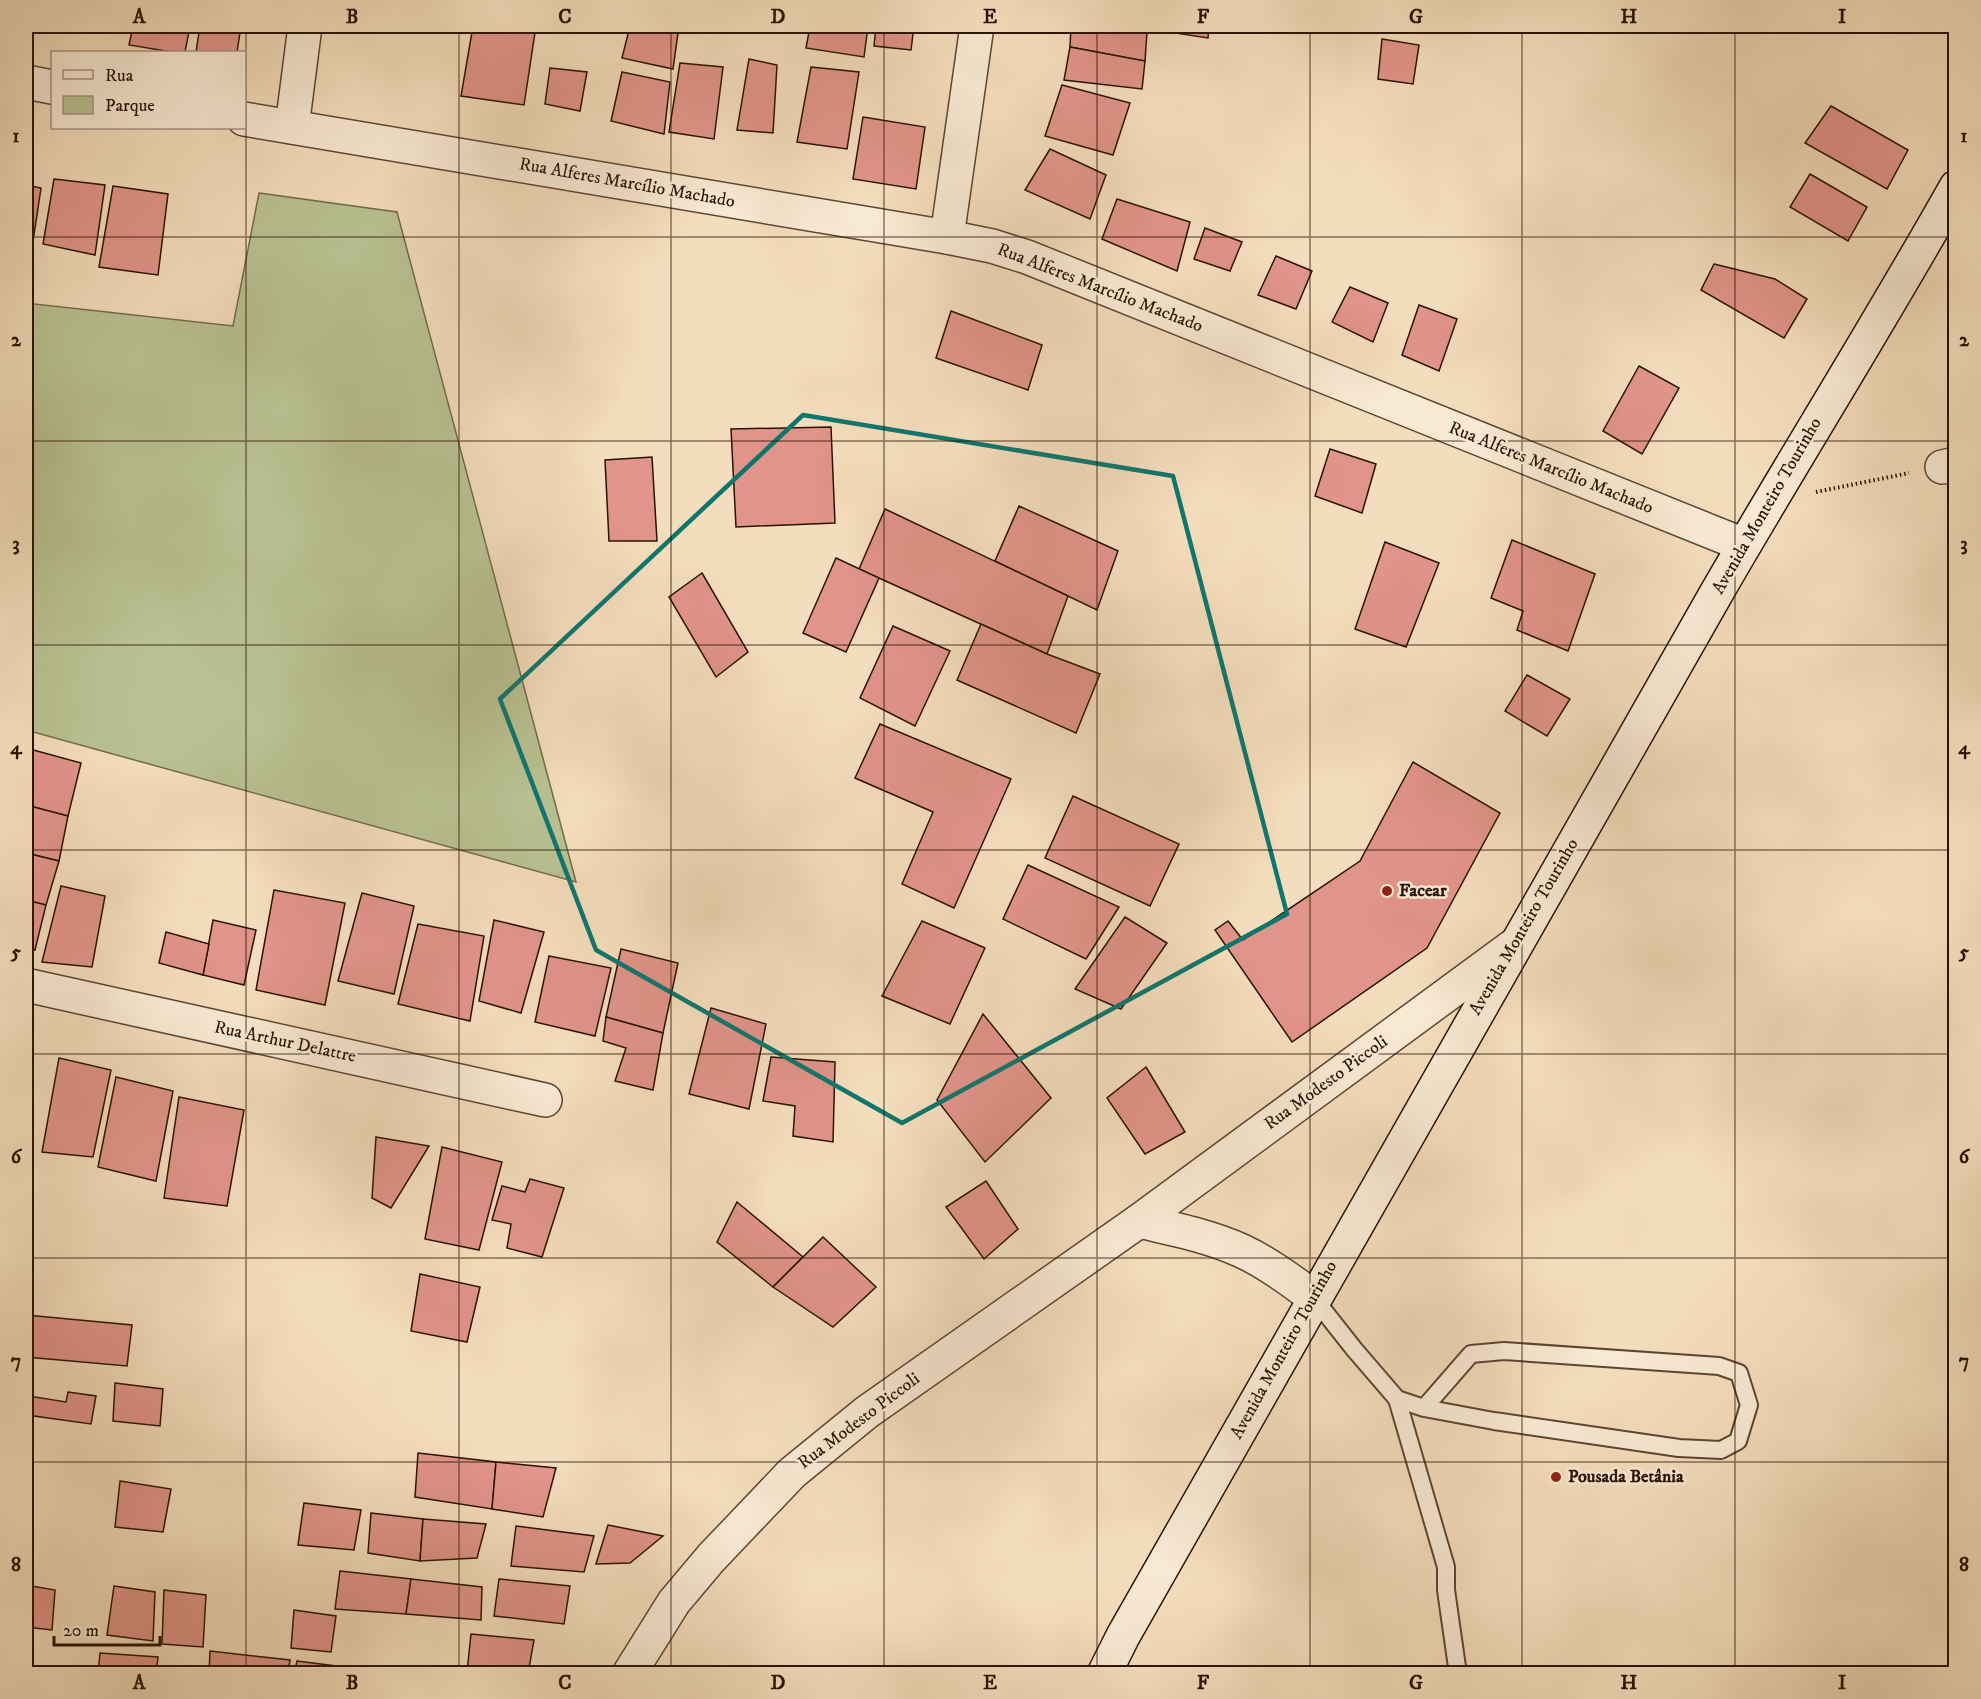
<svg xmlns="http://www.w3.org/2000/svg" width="1981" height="1699" font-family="'IM FELL DW Pica',serif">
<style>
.green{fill:#b9c293;stroke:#726a4c;stroke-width:1.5}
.building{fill:#e19489;stroke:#2a1304;stroke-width:1.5}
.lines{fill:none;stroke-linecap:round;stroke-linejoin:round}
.service-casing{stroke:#5c4632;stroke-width:20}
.minor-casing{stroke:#5c4632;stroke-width:36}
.tertiary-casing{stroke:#5c4632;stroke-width:36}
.secondary-casing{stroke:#2a1304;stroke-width:36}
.path{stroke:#2a1304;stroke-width:4;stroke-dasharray:1.5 3;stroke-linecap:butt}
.service{stroke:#f8e9d3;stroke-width:16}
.minor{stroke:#f8e9d3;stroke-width:33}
.tertiary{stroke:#f8e9d3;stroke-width:33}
.secondary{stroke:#f8e9d3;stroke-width:33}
.marked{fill:none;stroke:#0f766e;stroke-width:4.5;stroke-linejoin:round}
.grid{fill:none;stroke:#2a1304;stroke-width:1.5;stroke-opacity:0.55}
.poi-dot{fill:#8f2418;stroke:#f8e9d3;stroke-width:2}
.labels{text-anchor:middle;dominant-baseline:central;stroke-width:5;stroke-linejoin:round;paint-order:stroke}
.street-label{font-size:18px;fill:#2a1304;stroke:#f8e9d3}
.poi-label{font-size:18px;font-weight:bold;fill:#2a1304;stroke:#f8e9d3;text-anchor:start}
.neatline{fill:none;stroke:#2a1304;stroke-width:2}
.grid-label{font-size:20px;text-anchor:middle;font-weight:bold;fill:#2a1304}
</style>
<rect width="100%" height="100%" fill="#f4ddbc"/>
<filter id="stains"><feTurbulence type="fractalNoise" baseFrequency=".00333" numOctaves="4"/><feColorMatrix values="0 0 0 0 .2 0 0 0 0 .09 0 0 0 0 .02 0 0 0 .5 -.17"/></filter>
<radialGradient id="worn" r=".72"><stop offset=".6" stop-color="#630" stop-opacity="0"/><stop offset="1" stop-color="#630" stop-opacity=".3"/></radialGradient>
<polygon class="green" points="259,193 397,212 576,882 26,730 26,303 233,326"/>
<g class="building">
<polygon points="94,26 126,26 125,31"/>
<polygon points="133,26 190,26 185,52 172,52 129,45"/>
<polygon points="200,26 241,26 237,52 196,52"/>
<polygon points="473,26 536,26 524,105 461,96"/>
<polygon points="630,26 679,26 673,69 622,58"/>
<polygon points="810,26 868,26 864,57 806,48"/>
<polygon points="876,26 914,26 911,50 874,46"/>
<polygon points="1071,26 1105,26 1147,32 1145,61 1070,47"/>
<polygon points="1156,26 1209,26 1208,38 1155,30"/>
<polygon points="1382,39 1419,45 1413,84 1378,79"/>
<polygon points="1070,47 1145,61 1142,89 1064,80"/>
<polygon points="749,59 777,65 773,133 737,130"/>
<polygon points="680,63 723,67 714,139 669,132"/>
<polygon points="811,67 859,72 847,149 797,142"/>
<polygon points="550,68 587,72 580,111 545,104"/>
<polygon points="622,72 670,82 664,134 611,121"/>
<polygon points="1062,85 1130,103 1113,155 1045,136"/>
<polygon points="1831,106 1908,150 1887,189 1805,143"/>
<polygon points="863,117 925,127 916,189 853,179"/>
<polygon points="1050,149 1106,175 1090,219 1025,190"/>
<polygon points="1810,174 1867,207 1848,241 1790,207"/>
<polygon points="54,179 105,185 95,255 43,244"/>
<polygon points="26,185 41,188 26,288"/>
<polygon points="113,186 168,194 158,275 99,267"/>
<polygon points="1117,199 1190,222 1177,271 1102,239"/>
<polygon points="1205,228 1242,242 1230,271 1194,259"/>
<polygon points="1276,256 1312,271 1296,309 1258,295"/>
<polygon points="1714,264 1775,279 1807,299 1784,338 1701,290"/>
<polygon points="1350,287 1388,303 1373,342 1332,322"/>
<polygon points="1419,305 1457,319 1439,371 1402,355"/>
<polygon points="951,311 1042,345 1028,390 936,358"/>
<polygon points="1639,366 1679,388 1642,454 1603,431"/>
<polygon points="831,427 835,523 736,527 731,429"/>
<polygon points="1330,449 1376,464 1362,513 1315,496"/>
<polygon points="652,457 657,541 609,541 605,460"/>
<polygon points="1019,506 1118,551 1097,610 995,561"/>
<polygon points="885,509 1068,596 1047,654 859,569"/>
<polygon points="1512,540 1595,574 1568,651 1517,630 1523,611 1491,598"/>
<polygon points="1385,542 1439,563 1406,647 1355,629"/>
<polygon points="836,558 879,578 846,652 803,633"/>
<polygon points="702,573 748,652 716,677 669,597"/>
<polygon points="981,624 1047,654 1100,674 1076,733 957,680"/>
<polygon points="893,626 950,651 915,726 860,698"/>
<polygon points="1527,675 1570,699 1547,736 1505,711"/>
<polygon points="880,724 1011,779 954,908 902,884 933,812 855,778"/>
<polygon points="26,748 81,763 68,816 26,805"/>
<polygon points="1413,762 1500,813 1427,948 1292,1042 1215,930 1228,921 1243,940 1360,861"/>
<polygon points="1073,796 1179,844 1150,906 1045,858"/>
<polygon points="26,805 68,816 59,861 26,853"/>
<polygon points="26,853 59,861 46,905 26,900"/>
<polygon points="1028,865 1119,907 1086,959 1003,919"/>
<polygon points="61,886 105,896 92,967 42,962"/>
<polygon points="274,890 345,903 325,1005 256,990"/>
<polygon points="362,893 414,906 394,994 338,981"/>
<polygon points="26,900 46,905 35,950 26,948"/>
<polygon points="1125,917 1167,943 1121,1009 1075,989"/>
<polygon points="213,920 256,930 244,985 203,975"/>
<polygon points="494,920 544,932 521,1013 479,1001"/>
<polygon points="922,921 985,948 950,1024 882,996"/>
<polygon points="418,924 484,936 470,1021 398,1004"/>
<polygon points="166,932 209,944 203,975 159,963"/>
<polygon points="621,949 678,963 663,1033 606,1017"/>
<polygon points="549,956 611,968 595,1036 535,1022"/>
<polygon points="711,1008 766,1024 749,1109 689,1094"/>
<polygon points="983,1014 1051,1098 985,1162 937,1100"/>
<polygon points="606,1017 663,1033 653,1090 615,1081 626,1048 603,1041"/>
<polygon points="26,1050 33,1050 27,1099 26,1099"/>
<polygon points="771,1057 835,1062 833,1142 793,1136 795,1106 763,1101"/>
<polygon points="59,1058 111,1070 93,1157 42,1152"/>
<polygon points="1146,1067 1185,1132 1145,1154 1107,1098"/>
<polygon points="116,1077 173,1091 156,1181 98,1167"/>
<polygon points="179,1097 244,1110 227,1206 164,1198"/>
<polygon points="376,1137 429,1146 391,1208 372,1198"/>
<polygon points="442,1147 502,1162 479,1250 425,1239"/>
<polygon points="530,1179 564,1188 542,1257 507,1248 511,1224 492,1220 502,1186 525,1192"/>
<polygon points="986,1181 1018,1229 984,1259 946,1207"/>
<polygon points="737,1202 803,1257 773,1287 717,1242"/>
<polygon points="823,1237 876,1287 833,1327 773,1287"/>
<polygon points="420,1274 480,1287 467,1342 411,1331"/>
<polygon points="26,1315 132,1325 127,1366 26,1357"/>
<polygon points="115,1383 163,1389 160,1426 113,1421"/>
<polygon points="68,1392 96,1396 91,1424 27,1415 29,1396 66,1402"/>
<polygon points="418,1453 496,1462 492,1509 415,1497"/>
<polygon points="496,1462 556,1468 543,1517 492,1509"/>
<polygon points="120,1481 171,1489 163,1532 115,1527"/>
<polygon points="304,1503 361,1510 354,1550 298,1545"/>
<polygon points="371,1513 423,1519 420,1561 368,1553"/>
<polygon points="423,1519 486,1524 477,1558 420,1561"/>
<polygon points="608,1525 663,1536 630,1563 596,1564"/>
<polygon points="516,1526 594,1536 584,1572 511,1566"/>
<polygon points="340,1571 411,1579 406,1614 335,1609"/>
<polygon points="411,1579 482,1587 481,1620 406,1614"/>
<polygon points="499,1579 570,1586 564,1624 494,1616"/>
<polygon points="26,1585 55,1590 52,1630 26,1627"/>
<polygon points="114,1586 155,1592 153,1641 107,1635"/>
<polygon points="164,1590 206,1595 203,1647 162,1644"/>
<polygon points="294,1610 336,1616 331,1652 291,1648"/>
<polygon points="471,1634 534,1640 528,1674 467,1672"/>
<polygon points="210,1651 290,1660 288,1674 209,1674"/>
<polygon points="100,1653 158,1657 156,1674 98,1674"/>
<polygon points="297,1661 352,1668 351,1674 294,1674"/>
<polygon points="352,1668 397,1672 351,1674"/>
</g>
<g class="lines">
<g class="service-casing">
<g id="service">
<polyline points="1313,1297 1354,1349 1397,1399 1424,1408 1494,1421 1679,1448 1721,1450 1738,1441 1749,1405 1739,1373 1719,1366 1504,1351 1471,1354 1424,1408"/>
<polyline points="1397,1399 1446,1567 1446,1590 1458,1674"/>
</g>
</g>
<g class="minor-casing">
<g id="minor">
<polyline points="26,82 52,87"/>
<polyline points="244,119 947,237 992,246 1027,257 1744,545"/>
<polyline points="292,127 305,26"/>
<polyline points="947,237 977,26"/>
<polyline points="1942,467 1956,464"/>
<polyline points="26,985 545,1100"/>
</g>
</g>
<g class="tertiary-casing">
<g id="tertiary">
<path d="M1139 1221C1173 1229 1209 1236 1242 1251 1268 1263 1291 1280 1313 1297"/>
<polyline points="629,1674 674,1602 711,1558 792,1473 867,1412 1139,1221 1513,946"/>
</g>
</g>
<g class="secondary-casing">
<path id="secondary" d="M1104 1674 1123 1636C1319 1287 1517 939 1717 592 1795 457 1879 324 1956 187"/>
</g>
<polyline class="path" points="1816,492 1909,473"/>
<use href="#service" class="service"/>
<use href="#minor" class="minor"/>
<use href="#tertiary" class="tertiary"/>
<use href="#secondary" class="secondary"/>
</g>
<path class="marked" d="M803 415 1173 476 1287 914 902 1123 596 950 500 699Z"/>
<path class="grid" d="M246 26V1674M459 26V1674M671 26V1674M884 26V1674M1097 26V1674M1310 26V1674M1522 26V1674M1735 26V1674M26 237H1956M26 441H1956M26 645H1956M26 850H1956M26 1054H1956M26 1258H1956M26 1462H1956"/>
<g class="poi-dot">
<circle cx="1387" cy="891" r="6"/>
<circle cx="1556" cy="1477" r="6"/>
</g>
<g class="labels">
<g class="street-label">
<text transform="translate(627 183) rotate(10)">Rua Alferes Marcílio Machado</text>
<text transform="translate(1100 288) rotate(21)">Rua Alferes Marcílio Machado</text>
<text transform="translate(1551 468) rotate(22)">Rua Alferes Marcílio Machado</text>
<text transform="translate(1767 506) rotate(-60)">Avenida Monteiro Tourinho</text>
<text transform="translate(1524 927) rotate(-60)">Avenida Monteiro Tourinho</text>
<text transform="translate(285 1042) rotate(12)">Rua Arthur Delattre</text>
<text transform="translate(1326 1083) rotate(-36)">Rua Modesto Piccoli</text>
<text transform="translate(1284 1350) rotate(-61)">Avenida Monteiro Tourinho</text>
<text transform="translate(859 1421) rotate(-37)">Rua Modesto Piccoli</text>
</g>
<g class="poi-label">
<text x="1399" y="891">Facear</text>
<text x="1568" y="1477">Pousada Betânia</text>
</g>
</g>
<rect width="1981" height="1699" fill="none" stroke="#f4ddbc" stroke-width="66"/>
<rect x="51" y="51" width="195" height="78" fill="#f8e9d3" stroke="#a69380" stroke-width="1.5"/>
<rect x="63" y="70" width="30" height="9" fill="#f8e9d3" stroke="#a69380" stroke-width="1.5"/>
<text x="105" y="81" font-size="18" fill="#2a1304">Rua</text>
<rect x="63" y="96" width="30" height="18" fill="#b9c293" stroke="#a69380" stroke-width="1.5"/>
<text x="105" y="111" font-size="18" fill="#2a1304">Parque</text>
<path d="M54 1636v9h106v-9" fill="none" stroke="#2a1304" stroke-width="3"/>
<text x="63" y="1636" font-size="18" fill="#2a1304" stroke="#f8e9d3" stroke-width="4.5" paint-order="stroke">20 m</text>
<rect x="33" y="33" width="1915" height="1633" class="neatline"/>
<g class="grid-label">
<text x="139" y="23">A</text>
<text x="352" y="23">B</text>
<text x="565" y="23">C</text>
<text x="778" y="23">D</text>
<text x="990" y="23">E</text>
<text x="1203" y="23">F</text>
<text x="1416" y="23">G</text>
<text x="1629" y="23">H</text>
<text x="1842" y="23">I</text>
<text x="16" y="142">1</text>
<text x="1964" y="142">1</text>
<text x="16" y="346">2</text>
<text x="1964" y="346">2</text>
<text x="16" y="550">3</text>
<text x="1964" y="550">3</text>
<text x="16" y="754">4</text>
<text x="1964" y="754">4</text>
<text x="16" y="958">5</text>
<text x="1964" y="958">5</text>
<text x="16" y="1163">6</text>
<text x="1964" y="1163">6</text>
<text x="16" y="1367">7</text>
<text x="1964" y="1367">7</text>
<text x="16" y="1571">8</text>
<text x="1964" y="1571">8</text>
<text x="139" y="1689">A</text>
<text x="352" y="1689">B</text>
<text x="565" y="1689">C</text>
<text x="778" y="1689">D</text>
<text x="990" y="1689">E</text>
<text x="1203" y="1689">F</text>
<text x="1416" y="1689">G</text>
<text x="1629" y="1689">H</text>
<text x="1842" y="1689">I</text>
</g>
<rect width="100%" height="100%" filter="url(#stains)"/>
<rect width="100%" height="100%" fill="url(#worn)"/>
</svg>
